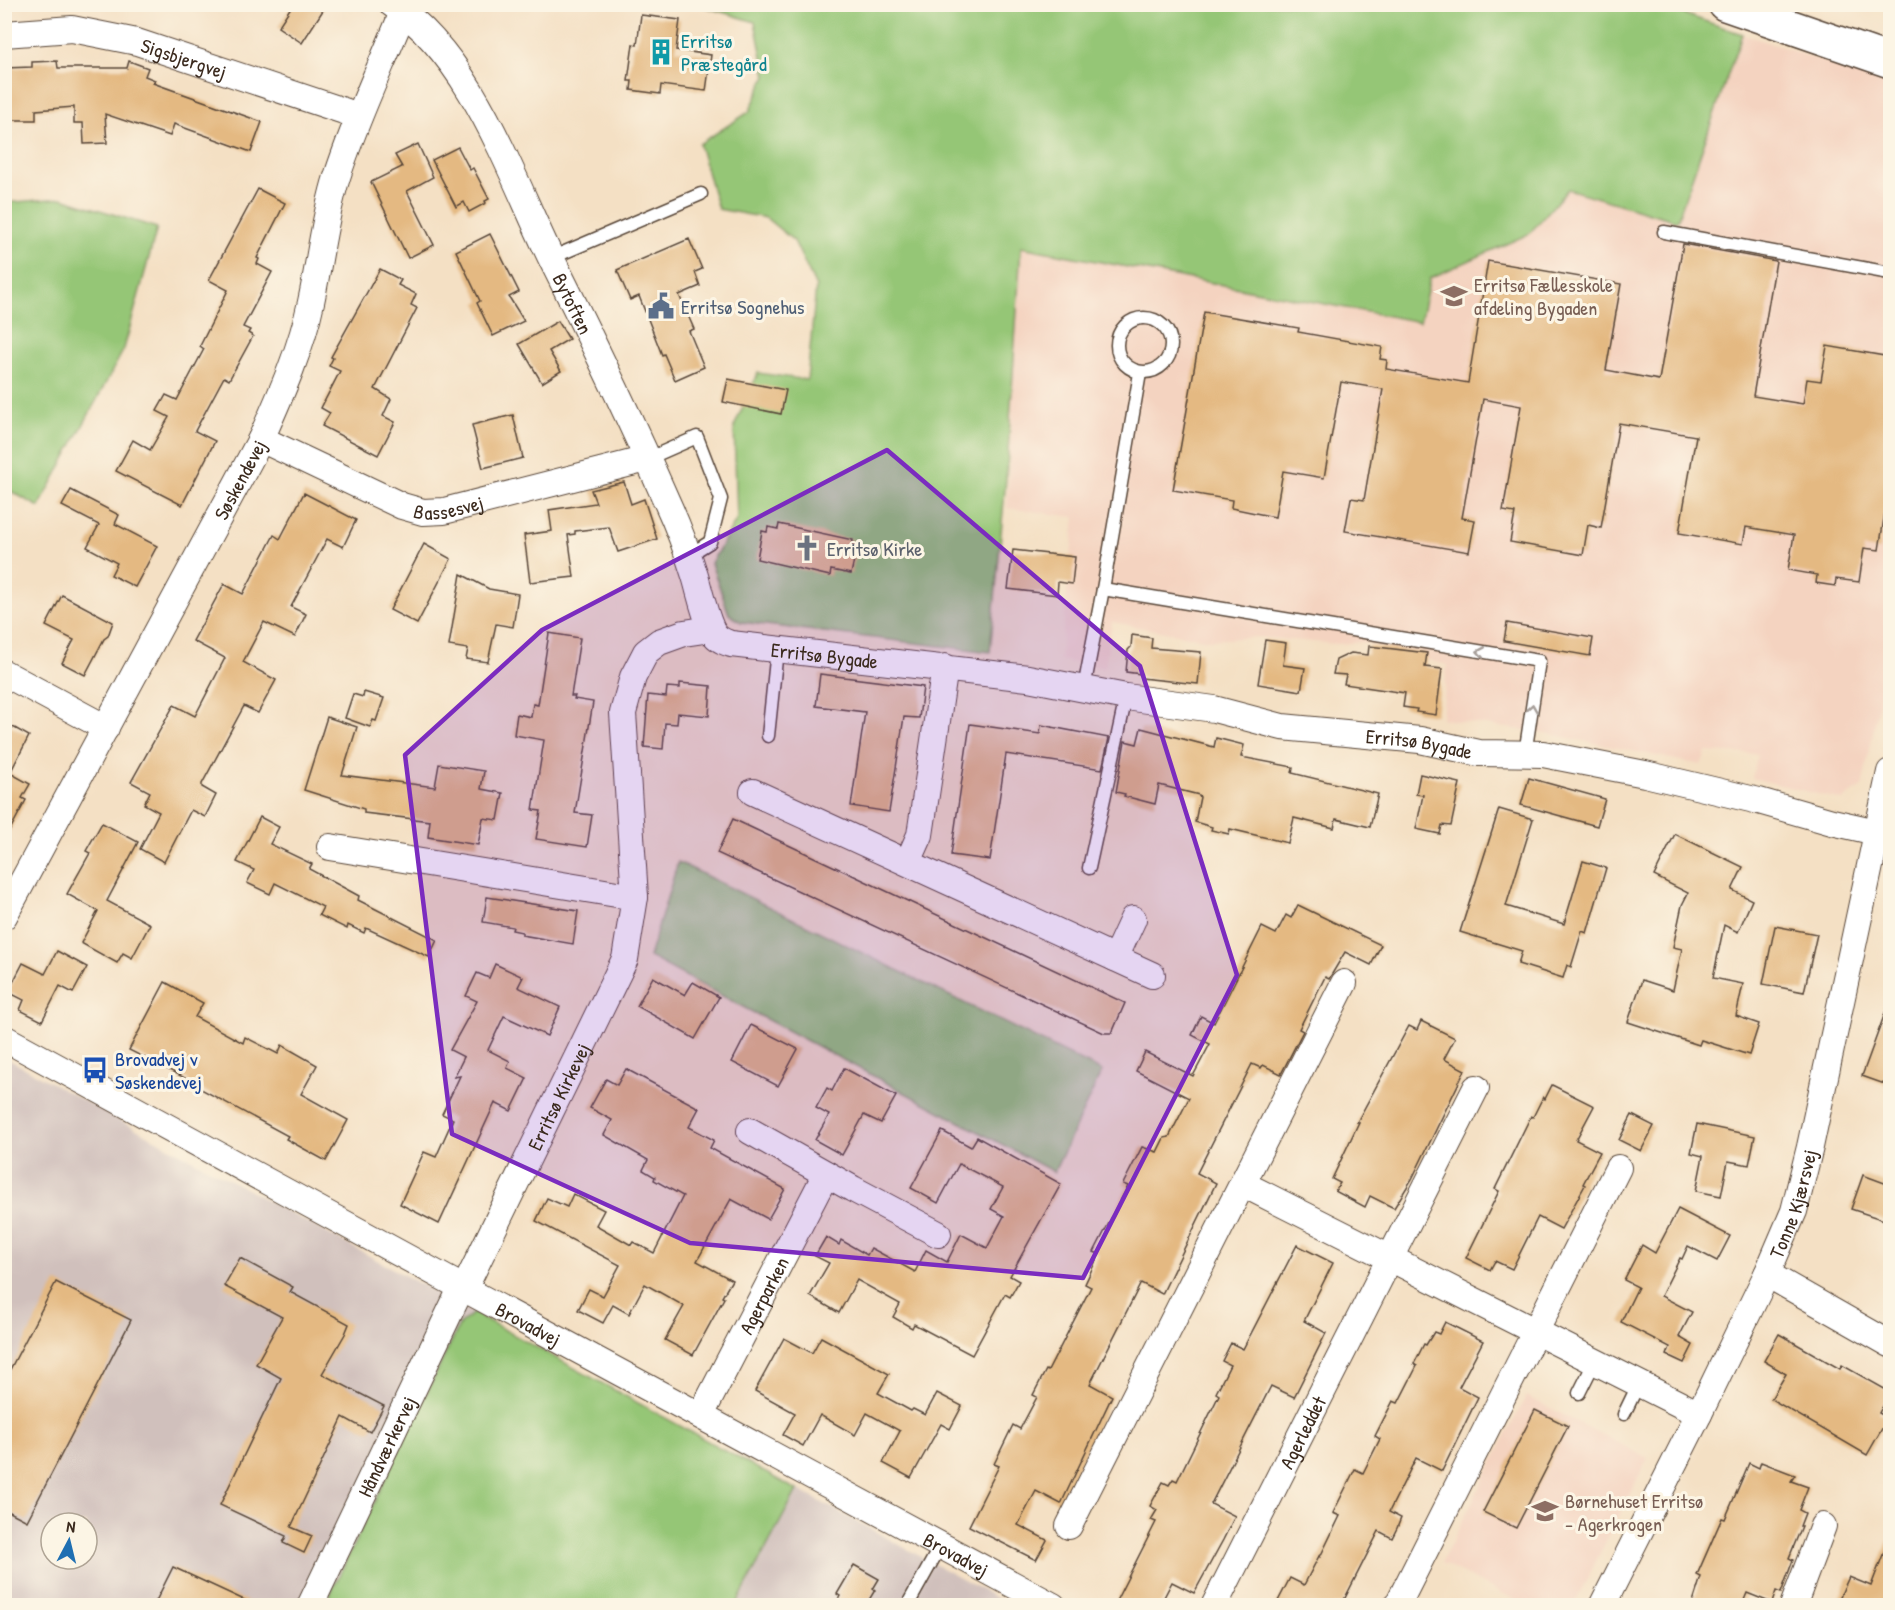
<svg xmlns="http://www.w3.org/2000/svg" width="1895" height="1610" font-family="'Patrick Hand',sans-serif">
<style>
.built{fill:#f4d3c0}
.industrial{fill:#d0c0bc;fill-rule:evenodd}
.green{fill:#95c676;stroke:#68784a;stroke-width:1.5}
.building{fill:#e4b982}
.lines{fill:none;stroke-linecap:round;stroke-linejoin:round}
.lane-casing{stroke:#574537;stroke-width:15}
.street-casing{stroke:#574537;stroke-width:28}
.secondary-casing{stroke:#574537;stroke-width:36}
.lane{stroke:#fff;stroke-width:12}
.street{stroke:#fff;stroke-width:26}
.secondary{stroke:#fff;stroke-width:33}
.oneway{stroke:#a79f9a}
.marked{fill:#7b2cbf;fill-opacity:0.2;stroke:#7b2cbf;stroke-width:4.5;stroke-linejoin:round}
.labels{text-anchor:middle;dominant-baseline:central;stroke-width:6;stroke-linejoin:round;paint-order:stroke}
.culture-label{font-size:20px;fill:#0d838f;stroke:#fcf5e5;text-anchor:start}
.street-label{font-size:20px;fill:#3b2a1e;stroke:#fcf5e5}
.education-label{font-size:20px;fill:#785e54;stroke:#fcf5e5;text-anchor:start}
.service-label{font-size:20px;fill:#4e5e75;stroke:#fcf5e5;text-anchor:start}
.worship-label{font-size:20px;fill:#5b616d;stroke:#fcf5e5;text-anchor:start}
.transit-label{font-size:20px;fill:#164399;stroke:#fcf5e5;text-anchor:start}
</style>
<rect width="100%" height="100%" fill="#fcf5e5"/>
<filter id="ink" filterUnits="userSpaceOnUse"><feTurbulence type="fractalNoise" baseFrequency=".0167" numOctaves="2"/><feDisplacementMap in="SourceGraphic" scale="12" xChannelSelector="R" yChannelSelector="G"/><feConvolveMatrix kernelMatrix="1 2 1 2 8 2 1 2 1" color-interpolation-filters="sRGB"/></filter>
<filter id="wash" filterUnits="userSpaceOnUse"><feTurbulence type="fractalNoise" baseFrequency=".008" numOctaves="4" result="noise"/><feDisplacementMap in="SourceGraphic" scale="24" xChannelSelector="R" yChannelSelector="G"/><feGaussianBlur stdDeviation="1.35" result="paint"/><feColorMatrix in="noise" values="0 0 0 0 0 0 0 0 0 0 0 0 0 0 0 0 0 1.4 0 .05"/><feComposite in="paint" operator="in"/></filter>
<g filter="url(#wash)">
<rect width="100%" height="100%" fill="#f4e0c4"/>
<g class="built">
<polygon points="1031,5 1655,5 1890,83 1890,648 1862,787 1842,800 1752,778 1758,754 1706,752 1701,765 1545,733 1442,719 1447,665 1363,642 1337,644 1259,637 1209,640 1112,622 1105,668 1060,660 1075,517 1007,508"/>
<polygon points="1526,1396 1648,1458 1574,1605 1526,1605 1441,1563"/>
</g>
<path class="industrial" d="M4 1057 896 1543 1009 1605H5ZM51 1523H87V1559H51Z"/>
<g class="green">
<polygon points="1655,4 1742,34 1677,221 1568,189 1529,234 1430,278 1420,322 1021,247 1007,468 990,652 741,622 729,614 711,563 737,519 734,427 758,373 807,380 816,287 794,241 766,218 718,209 699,144 749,112 766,76 755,22 699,5"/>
<polygon points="62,198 157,228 124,349 39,507 5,488 5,203"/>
<polygon points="678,862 1102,1071 1054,1172 649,957"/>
<polygon points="474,1313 797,1490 736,1605 325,1605 460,1324"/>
</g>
<g id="blocks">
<g class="building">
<polygon points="293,4 327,4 302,43 278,27"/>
<polygon points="641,15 680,20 676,50 711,55 706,91 661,85 660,94 631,90 632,81 628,81 633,44 637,45"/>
<polygon points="57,61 58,68 127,68 129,61 148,68 145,76 155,80 153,83 262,122 251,152 174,124 170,136 105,114 107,143 84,144 83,123 74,123 74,107 36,110 36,120 4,120 4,68 32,67 32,62"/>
<polygon points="418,144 433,177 407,191 434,245 408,258 371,182 402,167 395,155"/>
<polygon points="458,147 470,170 473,168 489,199 485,201 486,203 469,212 464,202 456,207 432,160"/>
<polygon points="258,189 285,203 257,258 259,259 257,264 272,272 243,327 250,330 248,333 253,336 229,380 224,377 195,431 215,441 182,505 116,471 133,440 150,450 169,417 157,411 166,395 177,400 204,349 200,346 228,290 209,280"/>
<polygon points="490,234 519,292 509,297 524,321 493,336 477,303 480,301 456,251"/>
<polygon points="689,239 702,269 695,272 700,286 679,295 694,329 689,331 704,367 675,380 664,354 662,355 639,296 630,300 617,270"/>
<polygon points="1683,244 1776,261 1753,396 1803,404 1807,379 1821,381 1827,346 1890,357 1890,480 1879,550 1864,548 1859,582 1836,579 1835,586 1816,583 1817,575 1788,570 1794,535 1746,527 1743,544 1679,533 1696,436 1619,423 1601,528 1588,525 1583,555 1510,542 1515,513 1503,511 1521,406 1483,399 1462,518 1475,520 1469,552 1345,531 1351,498 1364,500 1383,389 1341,382 1324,478 1283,471 1275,517 1231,508 1232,500 1173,490 1204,312 1299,328 1298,332 1382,347 1380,359 1387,360 1386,369 1468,383 1488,261 1621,284 1606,370 1659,380"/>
<polygon points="380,269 401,280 398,285 416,294 411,305 417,308 375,389 391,399 383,416 395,422 378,455 322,426 330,413 321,408 340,371 329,366 333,358 331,357"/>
<polygon points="558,321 569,339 549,351 561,371 542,383 519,344"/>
<polygon points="728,379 786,390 781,414 723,402"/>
<polygon points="513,415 523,458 483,468 472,425"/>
<polygon points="624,482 631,504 644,499 657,539 618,552 609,527 575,531 575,534 568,535 574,577 530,582 524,535 552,531 549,510 596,503 591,490"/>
<polygon points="71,490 119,515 115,524 157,546 135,587 111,575 117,563 87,547 99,525 62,506"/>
<polygon points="304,493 356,520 343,547 327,539 291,607 306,614 295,637 264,622 243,662 276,680 258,713 244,706 202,784 202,787 216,795 205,817 191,810 164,862 140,849 159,812 144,804 150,792 131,782 174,705 195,716 225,658 193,641 224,584 243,594 274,535 280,539"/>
<polygon points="779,524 853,540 852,545 857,546 851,574 831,570 830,576 757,559 762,531 767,532 768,527 778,529"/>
<polygon points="424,544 451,559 417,624 390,610"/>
<polygon points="1013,550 1075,557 1072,584 1058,582 1057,595 1008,589"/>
<polygon points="461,574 489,589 518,594 513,627 496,624 488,662 466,659 468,649 449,646"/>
<polygon points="62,595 113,622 108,636 104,639 85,675 62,663 74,640 46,626"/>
<polygon points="1507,623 1593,638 1590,656 1504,641"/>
<polygon points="549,633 580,638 571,696 575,696 574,699 593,702 575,813 592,815 587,847 536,839 541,811 533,810 544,740 514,735 517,714 531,717 533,704 538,705"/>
<polygon points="1132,635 1152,638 1151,648 1201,652 1198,684 1141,678 1141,674 1126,672 1128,650 1131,647"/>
<polygon points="1265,640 1286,643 1283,665 1305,668 1301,691 1258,684"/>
<polygon points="1369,646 1427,653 1425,667 1442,669 1436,715 1416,712 1417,709 1403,707 1405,693 1344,684 1346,675 1333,674 1336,660 1351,653 1368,655"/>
<polygon points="820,674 923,687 919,718 904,717 889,812 851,806 865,712 816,706"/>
<polygon points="680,683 711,686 709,716 678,713 677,724 665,723 663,749 644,747 648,695 666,697 667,687 680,688"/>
<polygon points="364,692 384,698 376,721 373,720 370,727 345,718 353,694 363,697"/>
<polygon points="327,717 357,727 342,775 435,787 439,764 484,771 481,789 503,793 498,820 483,818 478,845 428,837 430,821 364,813 364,809 304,790"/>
<polygon points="4,722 29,736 10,773 30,784 22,798 26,800 4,841"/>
<polygon points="970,724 1040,734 1041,725 1109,738 1102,769 1006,754 990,860 951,855"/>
<polygon points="1141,728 1214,747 1216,738 1244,745 1241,757 1293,767 1292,773 1378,794 1370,827 1336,819 1334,828 1294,818 1288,843 1230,829 1229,834 1211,830 1212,827 1195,822 1200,797 1199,795 1159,785 1155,804 1124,796 1125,794 1116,792 1125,741 1137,744"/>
<polygon points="1420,774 1460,783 1451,826 1442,825 1440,834 1416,829 1423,795 1416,794"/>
<polygon points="1529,778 1605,799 1597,826 1521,805"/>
<polygon points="1499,809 1533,819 1506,906 1564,924 1583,861 1606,868 1587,933 1582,931 1571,967 1567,965 1563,978 1518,964 1522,951 1460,932"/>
<polygon points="260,817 279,827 270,844 312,864 309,869 359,896 358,900 437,940 429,957 366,928 364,933 348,925 347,929 319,915 323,907 275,883 270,894 247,883 254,870 237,862"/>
<polygon points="733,819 1125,1003 1112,1033 1104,1033 717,853"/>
<polygon points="102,823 138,842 107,901 150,924 132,958 123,953 117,963 81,943 98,911 67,894 90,853 86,851"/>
<polygon points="1675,834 1743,867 1732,890 1752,900 1738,932 1724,925 1713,978 1743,984 1736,1016 1759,1024 1749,1055 1701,1040 1699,1045 1628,1022 1642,980 1673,990 1682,949 1673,947 1682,905 1688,893 1654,876"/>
<polygon points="487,897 578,911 573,944 522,935 522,932 512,930 513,927 483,922"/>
<polygon points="1298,905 1381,945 1371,965 1345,952 1329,979 1325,977 1299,1029 1303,1031 1281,1074 1263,1065 1261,1068 1252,1064 1197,1173 1216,1183 1162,1294 1141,1283 1090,1384 1112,1396 1061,1504 1036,1491 1018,1525 1047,1540 1036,1560 969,1526 999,1466 994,1464 1013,1425 1020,1429 1037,1397 1033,1395 1046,1370 1048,1371 1091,1287 1085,1284 1099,1254 1094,1252 1128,1186 1123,1184 1142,1147 1157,1152 1164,1138 1169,1137 1189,1098 1136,1071 1145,1052 1193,1076 1210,1044 1192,1035 1201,1016 1214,1023 1262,927 1276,934 1286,915 1291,918"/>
<polygon points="1775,926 1817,934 1804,992 1763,984"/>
<polygon points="57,951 87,967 73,993 60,986 42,1021 20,1010 24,1000 8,992 23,963 45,974"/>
<polygon points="495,964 523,977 518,987 560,1007 547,1036 504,1016 488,1050 510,1061 507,1068 527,1078 511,1111 495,1103 439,1224 400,1204 424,1152 436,1157 453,1119 442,1114 460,1076 454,1077 464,1057 450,1050 477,1001 466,996 477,973 489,978"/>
<polygon points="653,977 685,995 693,982 719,997 695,1039 637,1006"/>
<polygon points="165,982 203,1003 195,1017 243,1043 245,1037 278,1054 282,1045 317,1065 301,1094 348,1120 326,1161 286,1139 288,1136 188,1082 189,1080 129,1050"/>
<polygon points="1888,1005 1890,1005 1890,1086 1862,1076"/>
<polygon points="1421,1021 1455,1038 1444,1059 1465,1070 1412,1179 1394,1208 1370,1196 1365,1207 1335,1191 1340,1183 1332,1179 1359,1122 1357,1122 1409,1026 1417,1030"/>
<polygon points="751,1025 798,1049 778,1086 732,1062"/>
<polygon points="844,1068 896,1096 881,1123 864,1115 842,1155 815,1140 829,1115 816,1108 827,1088 832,1091"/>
<polygon points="626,1069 699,1108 689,1127 714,1140 710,1148 785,1189 768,1219 731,1199 697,1261 732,1280 722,1297 724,1298 693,1355 665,1340 684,1306 645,1284 629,1314 613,1305 603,1323 578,1310 589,1289 603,1296 620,1265 536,1221 547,1198 567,1207 573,1194 604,1210 596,1225 631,1245 633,1242 654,1253 683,1196 654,1180 655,1177 643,1170 648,1160 604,1135 612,1120 590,1108 606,1079 617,1085"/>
<polygon points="1552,1085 1594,1106 1576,1140 1600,1152 1583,1184 1585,1185 1561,1229 1538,1217 1512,1269 1495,1261 1490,1270 1466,1258 1499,1191 1495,1189 1531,1116 1533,1117 1543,1097 1545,1099"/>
<polygon points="1632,1115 1654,1126 1641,1151 1619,1140"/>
<polygon points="1697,1124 1755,1136 1749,1165 1728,1161 1721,1196 1696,1191 1703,1156 1691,1153"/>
<polygon points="942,1131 971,1147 977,1137 1061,1184 1010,1276 1019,1281 1010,1297 1005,1294 972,1355 914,1324 912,1328 893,1317 900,1304 857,1280 839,1313 810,1296 829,1263 815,1256 826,1237 839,1245 841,1240 867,1255 871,1248 915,1272 926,1250 947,1262 961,1234 987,1248 1004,1216 991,1209 1003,1187 959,1164 938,1203 911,1188"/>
<polygon points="1863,1175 1890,1185 1890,1222 1851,1209"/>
<polygon points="1678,1209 1730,1236 1717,1261 1688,1246 1682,1259 1680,1258 1661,1296 1692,1312 1679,1337 1693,1345 1684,1363 1667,1355 1670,1347 1621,1322 1638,1287 1624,1280 1642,1245 1655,1253"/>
<polygon points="1297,1245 1333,1263 1304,1321 1326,1333 1294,1397 1271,1386 1211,1504 1235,1516 1223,1540 1194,1593 1172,1582 1160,1605 1114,1605 1156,1522 1151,1520 1157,1510 1150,1506 1163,1482 1169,1485 1173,1479 1177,1481 1219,1395 1216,1393 1230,1365 1222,1361 1231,1343 1243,1349"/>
<polygon points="240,1258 293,1287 290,1292 349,1324 345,1334 322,1374 384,1406 370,1432 343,1417 291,1527 312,1536 304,1553 283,1543 286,1536 220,1505 281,1378 256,1364 282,1317 224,1286"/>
<polygon points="56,1282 131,1320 27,1521 4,1509 4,1381"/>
<polygon points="1445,1322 1483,1341 1459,1387 1478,1397 1442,1471 1416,1458 1389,1512 1401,1518 1397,1528 1392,1538 1379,1531 1342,1604 1344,1605 1276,1605 1290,1578 1304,1585 1319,1556 1320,1557 1340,1516 1333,1513 1355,1469 1363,1473 1380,1439 1375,1436 1393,1401 1398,1403 1417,1366 1414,1364 1424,1344 1426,1345 1434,1332 1439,1334"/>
<polygon points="1779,1334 1840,1369 1842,1365 1890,1392 1879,1413 1888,1418 1867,1455 1771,1399 1786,1374 1764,1361"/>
<polygon points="821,1337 889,1374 878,1393 911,1411 913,1409 925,1415 937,1393 962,1406 950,1429 941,1424 911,1478 883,1463 900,1431 867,1413 855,1435 820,1415 803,1446 783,1435 795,1413 755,1391 784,1338 812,1353"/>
<polygon points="1535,1410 1568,1426 1516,1528 1483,1512"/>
<polygon points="1761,1462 1795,1475 1791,1481 1808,1487 1799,1510 1805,1513 1800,1526 1802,1526 1789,1558 1793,1560 1781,1593 1776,1591 1772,1603 1747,1593 1742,1605 1692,1605 1701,1577 1697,1575 1722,1518 1725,1519 1749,1463 1759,1468"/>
<polygon points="1889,1539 1890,1605 1836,1605 1849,1577 1871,1586"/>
<polygon points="854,1565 879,1579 873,1589 875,1590 866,1605 835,1605 840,1596 837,1594"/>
<polygon points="173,1567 255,1605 154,1605"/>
</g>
</g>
</g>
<g filter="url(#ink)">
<use href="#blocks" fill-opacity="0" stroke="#574537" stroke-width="1.5"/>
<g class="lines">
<g class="lane-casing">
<g id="lane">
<polyline points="1664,232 1890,273"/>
<polyline points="551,258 701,194"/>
<circle cx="1144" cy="345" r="27"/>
<polyline points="647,459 697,437 721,499 710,542 689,555"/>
<polyline points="1103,589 1140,373"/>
<polyline points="1084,688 1103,589 1539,661 1525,754"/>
<polyline points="768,736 777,650"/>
<polyline points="1089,868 1126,697"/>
<polyline points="1579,1393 1595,1361"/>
<polyline points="1624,1414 1639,1383"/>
<polyline points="907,1606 941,1545"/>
</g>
</g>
<g class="street-casing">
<g id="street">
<path id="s1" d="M392 4C473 58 510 174 551 258 591 338 630 418 666 500 677 524 687 550 695 576 700 593 704 612 711 628 715 638 722 641 731 644L1028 678 1126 697 1214 709 1282 727 1420 740 1479 753 1543 754 1645 774 1759 801 1832 822 1890 835"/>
<path id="s2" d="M4 34 72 29 137 42 359 116"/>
<path id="s3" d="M261 439 402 506 423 512 444 511 647 459"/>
<polyline points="4,673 106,728"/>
<polyline points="753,792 1152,975"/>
<polyline points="330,847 635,897"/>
<polyline points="908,862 920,835 945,667"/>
<path id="s4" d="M4 916 261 439C281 394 301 350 311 302 320 260 324 218 337 177 355 120 381 67 403 12"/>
<polyline points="1115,958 1133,919"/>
<path id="s5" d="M4 1038 463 1288 1053 1606"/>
<polyline points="750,1131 853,1189 938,1234"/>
<polyline points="1243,1184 1699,1414"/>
<polyline points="1767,1274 1890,1344"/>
<path id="s6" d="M701 1415 826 1174"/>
<polyline points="1069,1526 1344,983"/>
<path id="s7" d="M310 1606 456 1299 470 1277 625 959 635 897 623 713 633 677 646 652 659 642 684 633 711 629"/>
<path id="s8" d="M1214 1606 1476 1088"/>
<polyline points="1397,1606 1618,1168"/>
<path id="s9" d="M1602 1606 1699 1414 1767 1274 1794 1211 1810 1147 1890 772"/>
<polyline points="1793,1606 1823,1526"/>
</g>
</g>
<g class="secondary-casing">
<polyline id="secondary" points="1725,4 1890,61"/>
</g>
<use href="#lane" class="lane"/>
<use href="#street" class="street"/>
<use href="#secondary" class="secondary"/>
</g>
<defs><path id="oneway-chevron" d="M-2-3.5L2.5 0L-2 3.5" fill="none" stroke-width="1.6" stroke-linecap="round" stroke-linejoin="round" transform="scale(1.5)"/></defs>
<g class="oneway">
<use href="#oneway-chevron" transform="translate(1481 652) rotate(-170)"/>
<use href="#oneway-chevron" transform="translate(1532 708) rotate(-81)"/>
</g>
</g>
<path class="marked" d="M887 450 1140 666 1237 975 1083 1278 690 1243 452 1134 405 755 542 630Z"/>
<defs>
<g id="building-bare" transform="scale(2.07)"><path d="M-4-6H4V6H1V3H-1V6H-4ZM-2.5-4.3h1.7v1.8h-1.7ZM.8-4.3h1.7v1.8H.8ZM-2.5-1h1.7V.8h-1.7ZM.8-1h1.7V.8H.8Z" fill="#0f9aa8" stroke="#fcf5e5" stroke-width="2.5" paint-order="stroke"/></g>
<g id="school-bare" transform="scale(2.07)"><path d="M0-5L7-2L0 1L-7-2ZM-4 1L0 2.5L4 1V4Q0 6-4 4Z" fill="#8d6e63" stroke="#fcf5e5" stroke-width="2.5" paint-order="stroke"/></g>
<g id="civic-bare" transform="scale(2.07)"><path d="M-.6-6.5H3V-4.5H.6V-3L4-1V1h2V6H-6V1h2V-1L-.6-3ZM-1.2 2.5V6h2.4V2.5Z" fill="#5c6f8a" stroke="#fcf5e5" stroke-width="2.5" paint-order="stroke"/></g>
<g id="church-bare" transform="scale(2.07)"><path d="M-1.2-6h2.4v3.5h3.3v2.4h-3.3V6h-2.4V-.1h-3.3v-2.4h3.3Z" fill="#6b7280" stroke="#fcf5e5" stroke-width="2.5" paint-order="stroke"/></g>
<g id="bus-bare" transform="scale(2.07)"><path d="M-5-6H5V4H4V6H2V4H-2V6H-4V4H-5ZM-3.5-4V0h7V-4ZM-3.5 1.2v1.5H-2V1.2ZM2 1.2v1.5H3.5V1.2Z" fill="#1a4fb4" stroke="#fcf5e5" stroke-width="2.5" paint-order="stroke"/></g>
</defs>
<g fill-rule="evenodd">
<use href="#building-bare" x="661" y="52"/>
<use href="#school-bare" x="1454" y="296"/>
<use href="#civic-bare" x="661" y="306"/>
<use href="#church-bare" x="807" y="548"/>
<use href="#bus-bare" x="95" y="1070"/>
<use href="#school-bare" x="1545" y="1511"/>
</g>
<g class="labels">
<g class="culture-label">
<text x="681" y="40">Erritsø<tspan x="681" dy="23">Præstegård</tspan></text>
</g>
<g class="street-label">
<text stroke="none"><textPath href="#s2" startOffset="184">Sigsbjergvej</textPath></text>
<text stroke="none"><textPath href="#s1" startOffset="354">Bytoften</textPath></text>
<text stroke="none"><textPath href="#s4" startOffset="496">Søskendevej</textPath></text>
<text stroke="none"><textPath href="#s3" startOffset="204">Bassesvej</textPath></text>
<text stroke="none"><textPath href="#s1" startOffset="828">Erritsø Bygade</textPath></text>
<text stroke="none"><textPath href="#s1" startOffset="1430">Erritsø Bygade</textPath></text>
<text stroke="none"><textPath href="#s7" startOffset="567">Erritsø Kirkevej</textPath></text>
<text stroke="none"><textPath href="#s9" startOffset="446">Tonne Kjærsvej</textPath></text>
<text stroke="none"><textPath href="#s6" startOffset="135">Agerparken</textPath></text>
<text stroke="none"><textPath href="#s5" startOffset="597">Brovadvej</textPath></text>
<text stroke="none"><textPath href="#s8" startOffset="195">Agerleddet</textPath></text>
<text stroke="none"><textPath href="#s7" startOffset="177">Håndværkervej</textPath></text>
<text stroke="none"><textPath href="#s5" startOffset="1083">Brovadvej</textPath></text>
</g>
<g class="education-label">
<text x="1474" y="284">Erritsø Fællesskole<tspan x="1474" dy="23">afdeling Bygaden</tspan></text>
<text x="1565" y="1500">Børnehuset Erritsø<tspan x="1565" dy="23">- Agerkrogen</tspan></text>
</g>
<g class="service-label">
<text x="681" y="306">Erritsø Sognehus</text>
</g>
<g class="worship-label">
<text x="827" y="548">Erritsø Kirke</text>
</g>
<g class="transit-label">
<text x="115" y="1058">Brovadvej v<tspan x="115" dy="23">Søskendevej</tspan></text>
</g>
</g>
<rect width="1895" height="1610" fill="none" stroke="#fcf5e5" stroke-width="24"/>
<g transform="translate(69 1541) rotate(7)"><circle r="28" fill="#fcf5e5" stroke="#afa495" stroke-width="1.5"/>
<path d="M0-4.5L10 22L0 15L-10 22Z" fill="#1f6fb2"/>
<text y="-9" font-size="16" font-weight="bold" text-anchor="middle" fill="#3b2a1e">N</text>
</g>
</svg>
